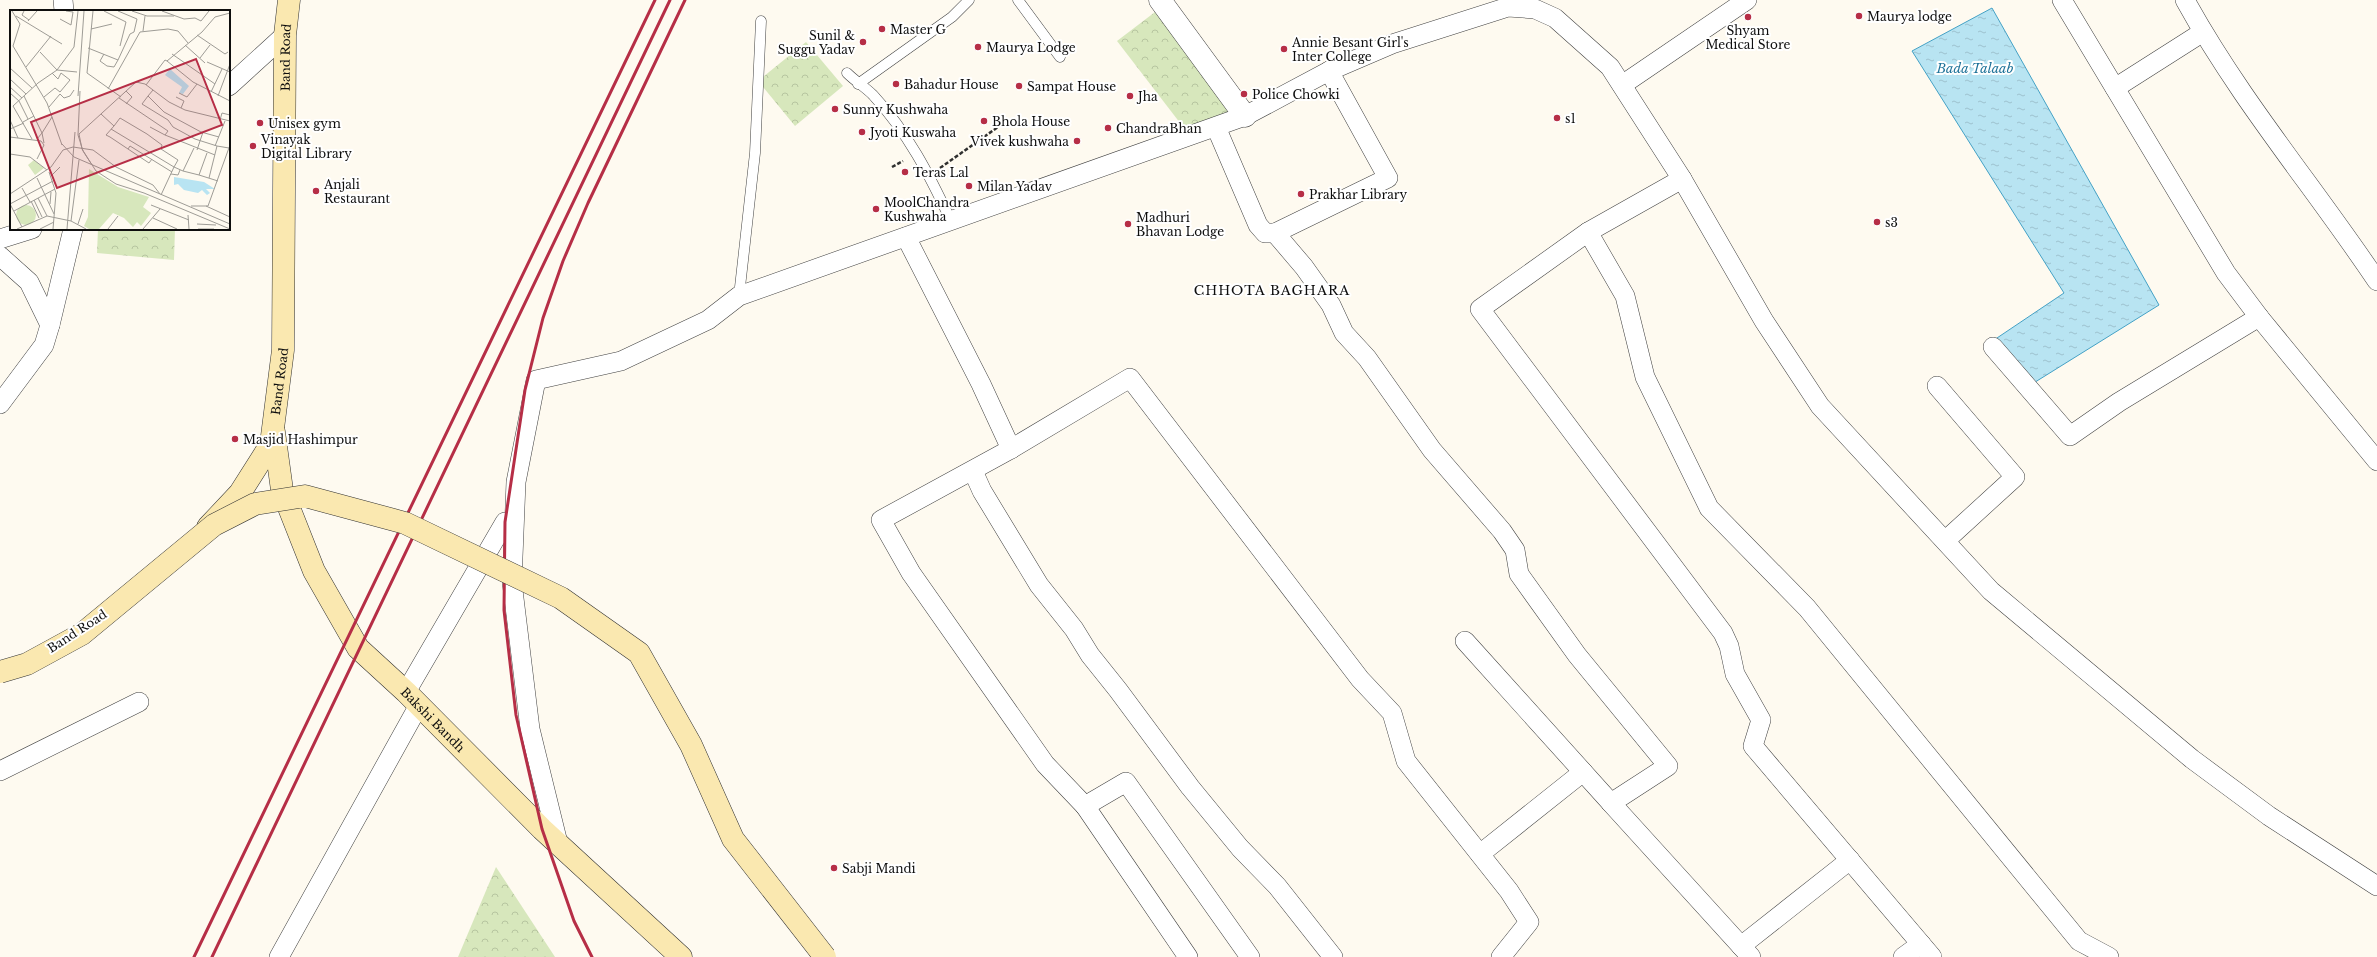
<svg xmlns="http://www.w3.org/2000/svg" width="2377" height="957" font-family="'Libre Baskerville',serif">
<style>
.park{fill:url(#park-crowns)}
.water{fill:url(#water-ripples);stroke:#44a1c5}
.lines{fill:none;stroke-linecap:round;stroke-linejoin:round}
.service-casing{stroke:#414141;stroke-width:11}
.minor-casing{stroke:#414141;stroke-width:20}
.tertiary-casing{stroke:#414141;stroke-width:23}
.secondary-casing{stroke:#303030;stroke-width:23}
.path{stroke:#303030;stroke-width:2.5;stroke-dasharray:4 2;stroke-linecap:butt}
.service{stroke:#fff;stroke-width:10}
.minor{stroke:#fff;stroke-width:19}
.tertiary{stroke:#fff;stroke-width:22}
.secondary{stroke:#fae8b0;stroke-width:22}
.rail{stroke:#b62e46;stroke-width:3}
.secondary-bridge-casing{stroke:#303030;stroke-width:23;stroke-linecap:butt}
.secondary-bridge{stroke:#fae8b0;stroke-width:22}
.poi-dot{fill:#b62e46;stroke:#fff;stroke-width:1.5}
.labels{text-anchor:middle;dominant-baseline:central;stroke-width:4;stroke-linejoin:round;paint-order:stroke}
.poi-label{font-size:12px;fill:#0e0e0e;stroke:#fff;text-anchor:start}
.street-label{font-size:12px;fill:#0e0e0e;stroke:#fff}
.water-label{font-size:13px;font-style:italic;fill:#1f7399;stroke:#fff}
.neighbourhood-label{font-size:13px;letter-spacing:1px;fill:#0e0e0e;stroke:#fff}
.inset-road{fill:none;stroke:#9e9c96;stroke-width:1}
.view{fill:#b62e46;fill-opacity:0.15;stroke:#b62e46;stroke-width:2}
.inset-edge{fill:none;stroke:#0e0e0e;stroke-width:2}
</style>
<defs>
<pattern id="park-crowns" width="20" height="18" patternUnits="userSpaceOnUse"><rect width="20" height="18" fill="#d7e7bc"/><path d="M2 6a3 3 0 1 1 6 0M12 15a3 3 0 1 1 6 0" fill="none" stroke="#b7c5a0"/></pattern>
<pattern id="water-ripples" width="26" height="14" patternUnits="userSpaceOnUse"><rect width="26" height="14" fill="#b8e4f2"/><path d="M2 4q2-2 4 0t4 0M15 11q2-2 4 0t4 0" fill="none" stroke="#9dc2ce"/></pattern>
</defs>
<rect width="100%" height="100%" fill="#fefaf0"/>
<g class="park">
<polygon points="1159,9 1238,112 1187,132 1117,41"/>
<polygon points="806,42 843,86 795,126 758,81"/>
<polygon points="98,229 175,229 174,260 97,253"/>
<polygon points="496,867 555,957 458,957"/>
</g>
<polygon class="water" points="1992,8 2159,305 2032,384 1991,342 2064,293 1912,51"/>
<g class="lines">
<g class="service-casing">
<g id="service">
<polyline points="1018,0 1060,57"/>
<path d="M847 73C855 81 865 87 873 95 908 133 929 174 951 221"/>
<polyline points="858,84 952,17 969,0"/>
<polyline points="739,296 755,153 761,21"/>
</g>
</g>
<g class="minor-casing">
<g id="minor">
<polyline points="63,0 64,11"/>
<polyline points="2062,0 2226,273 2259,317 2377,461"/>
<path d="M2185 0C2240 100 2314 187 2377 281"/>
<polyline points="1622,85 1747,0"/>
<polyline points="229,86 285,35"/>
<polyline points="2115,88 2203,32"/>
<polyline points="1216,127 1258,225 1265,233 1275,233 1304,267 1331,305 1344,333 1367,358 1432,450 1502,531 1515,550 1519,574 1577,655 1668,766 1611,803 1751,957"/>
<polyline points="1682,179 1588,232 1625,296 1645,377 1709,508 1807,608 2079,941 2109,957"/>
<polyline points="1588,232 1480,309 1723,633 1729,646 1735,674 1761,720 1753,746 1932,957"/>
<polyline points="1275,233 1388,178 1329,71"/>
<polyline points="906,237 981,384 1011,449 881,520 911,573 1045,764 1085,806 1126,782 1250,957"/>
<polyline points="0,239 32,229"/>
<polyline points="0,256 29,282 50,325 44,345 0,404"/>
<polyline points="50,325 73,229"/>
<polyline points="1993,347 2070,436 2119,402 2259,317"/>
<polyline points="1937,386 2015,477 1946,540"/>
<polyline points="1011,449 1130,378 1360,679 1392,713 1406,761 1509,891 1529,922 1501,957"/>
<polyline points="973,471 982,491 1039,585 1074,629 1090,655 1118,690 1190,787 1240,848 1277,886 1333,957"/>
<polyline points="1465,641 1611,803"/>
<polyline points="406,692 505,522"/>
<polyline points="0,771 139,702"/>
<polyline points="1085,806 1188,957"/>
<polyline points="558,843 530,729 512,582 516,482 536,380 621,361 708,320 739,296 1245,116 1329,71 1392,44 1508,7 1535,9 1555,18 1610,67 1682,179 1764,321 1820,406 1991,591 2192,759 2269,816 2377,886"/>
<polyline points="1480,854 1583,772"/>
<polyline points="1741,946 1850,860"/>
<polyline points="279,957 419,705"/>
<polyline points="1903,957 1921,944"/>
</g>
</g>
<g class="tertiary-casing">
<polyline id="tertiary" points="1160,0 1245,116"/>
</g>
<g class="secondary-casing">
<g id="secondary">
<path id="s1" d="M274 432 282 490 314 571 358 648 406 692 542 829 681 957"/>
<path id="s2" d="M208 527 240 493 271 444 283 350 285 35 289 0"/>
</g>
</g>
<g class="path">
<polyline points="892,167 903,161"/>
<polyline points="940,168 998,127"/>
</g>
<use href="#service" class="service"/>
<use href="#minor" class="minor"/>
<use href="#tertiary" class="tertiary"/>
<use href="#secondary" class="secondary"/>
<g class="rail">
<polyline points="194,957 655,0"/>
<polyline points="212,957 670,0"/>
<polyline points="592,957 574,921 542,829 516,715 504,610 505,522 525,390 543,318 563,261 588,203 685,0"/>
</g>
<g class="secondary-bridge-casing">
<polyline id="secondary-bridge" points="0,672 27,664 82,634 214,525 255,504 305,496 405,523 561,598 639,653 691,745 733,839 825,957"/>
</g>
<use href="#secondary-bridge" class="secondary-bridge"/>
</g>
<g class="poi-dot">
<circle cx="1859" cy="16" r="4"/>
<circle cx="1748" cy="17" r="4"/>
<circle cx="882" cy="29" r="4"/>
<circle cx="863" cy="42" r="4"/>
<circle cx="978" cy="47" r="4"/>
<circle cx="1284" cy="49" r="4"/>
<circle cx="896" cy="84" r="4"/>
<circle cx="1019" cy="86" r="4"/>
<circle cx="1244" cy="94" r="4"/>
<circle cx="1130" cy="96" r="4"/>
<circle cx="835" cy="109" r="4"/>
<circle cx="1557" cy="118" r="4"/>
<circle cx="984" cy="121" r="4"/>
<circle cx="260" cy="123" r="4"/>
<circle cx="1108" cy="128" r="4"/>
<circle cx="862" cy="132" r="4"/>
<circle cx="1077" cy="141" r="4"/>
<circle cx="253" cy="146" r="4"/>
<circle cx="905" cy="172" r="4"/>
<circle cx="969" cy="186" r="4"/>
<circle cx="316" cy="191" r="4"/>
<circle cx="1301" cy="194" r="4"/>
<circle cx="876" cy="209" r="4"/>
<circle cx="1877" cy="222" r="4"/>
<circle cx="1128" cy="224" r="4"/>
<circle cx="235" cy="439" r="4"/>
<circle cx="834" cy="868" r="4"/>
</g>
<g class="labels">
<g class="poi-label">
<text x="1867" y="16">Maurya lodge</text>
<text x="890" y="29">Master G</text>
<text x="1748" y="30" text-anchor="middle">Shyam<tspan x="1748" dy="14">Medical Store</tspan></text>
<text x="855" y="35" text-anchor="end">Sunil &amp;<tspan x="855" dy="14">Suggu Yadav</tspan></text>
<text x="1292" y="42">Annie Besant Girl's<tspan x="1292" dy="14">Inter College</tspan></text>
<text x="986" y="47">Maurya Lodge</text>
<text x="904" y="84">Bahadur House</text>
<text x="1027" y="86">Sampat House</text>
<text x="1252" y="94">Police Chowki</text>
<text x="1138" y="96">Jha</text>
<text x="843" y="109">Sunny Kushwaha</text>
<text x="1565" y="118">s1</text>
<text x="992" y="121">Bhola House</text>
<text x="268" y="123">Unisex gym</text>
<text x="1116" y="128">ChandraBhan</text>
<text x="870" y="132">Jyoti Kuswaha</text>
<text x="261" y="139">Vinayak<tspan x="261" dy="14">Digital Library</tspan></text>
<text x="1069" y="141" text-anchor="end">Vivek kushwaha</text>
<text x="913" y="172">Teras Lal</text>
<text x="324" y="184">Anjali<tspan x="324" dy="14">Restaurant</tspan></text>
<text x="977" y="186">Milan Yadav</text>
<text x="1309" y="194">Prakhar Library</text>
<text x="884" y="202">MoolChandra<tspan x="884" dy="14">Kushwaha</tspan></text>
<text x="1136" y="217">Madhuri<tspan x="1136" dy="14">Bhavan Lodge</tspan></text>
<text x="1885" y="222">s3</text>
<text x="243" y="439">Masjid Hashimpur</text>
<text x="842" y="868">Sabji Mandi</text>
</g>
<g class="street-label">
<text stroke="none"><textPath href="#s2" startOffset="492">Band Road</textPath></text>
<text stroke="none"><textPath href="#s2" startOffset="168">Band Road</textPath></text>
<text transform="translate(77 631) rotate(-33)">Band Road</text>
<text stroke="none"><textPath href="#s1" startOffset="338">Bakshi Bandh</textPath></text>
</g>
<g class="water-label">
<text x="1975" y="68">Bada Talaab</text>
</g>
<g class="neighbourhood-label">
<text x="1272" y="290">CHHOTA BAGHARA</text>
</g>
</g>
<g transform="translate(10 10)">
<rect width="220" height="220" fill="#fefaf0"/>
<path d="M24 150 34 158 25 165 18 155ZM79 159 108 177 139 187 133 197 141 203 131 216 127 212 123 217 114 208 103 203 89 219H79L74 216 78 207ZM6 205a10 10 0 1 1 20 0a10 10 0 1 1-20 0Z" fill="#d7e7bc"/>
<path d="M160 59 179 76 173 84 169 83 172 77 155 65ZM164 167 194 172 205 179H196L200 183 197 185 192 180 188 183 174 180 168 174 164 175Z" fill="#b8e4f2"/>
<path class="inset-road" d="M2 1 10 14 3 36 37 93 52 135M14 1 12 5 19 10M83 1 77 63 111 87M94 1 116 12 110 36M122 1 137 6H164M152 1 174 9 185 8 191 11 199 1M6 6 52 34M50 9 61 15 63 2 56 1M18 11 27 1M81 19 102 14M133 21 135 6M187 25 215 44 218 42M175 35 195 53M78 38 108 50 120 24 124 22 127 9 108 1M30 42 47 60 64 37 68 1M94 44 90 51 97 56 104 57 108 50M162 44 205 74M190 48 200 35M157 51 183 72 220 91M197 52 220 62M16 57 41 26M0 58 22 78M0 69 16 84M136 75 155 50 157 51 192 22 205 7 220 3M0 77 12 88M98 79 130 22 158 19 168 21 178 33M143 80 138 86 154 102 191 122 209 127M70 81 68 125 73 141 86 161 106 174 134 183 220 219M116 81 122 87 116 94M201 82 212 59M0 83 9 91 18 109M169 83 177 87 187 74M14 86 32 123 27 129M68 86 74 1M138 86 132 94 158 110 163 117 185 129 207 136 199 168M208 86 220 54M34 87 45 78 50 82 60 70 51 63 48 69 42 63M166 87 174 91 171 98M109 88 158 121 155 125 205 145M39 97 50 84 54 88 60 86 64 80M91 104 104 116 96 125 100 127 118 139 120 136 162 162M0 110 8 128M210 110 212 103 220 105M13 112 24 106M104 116 110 108 137 124 152 135 151 139 168 150 164 157 173 161M140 117 155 125M0 119 14 113M101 119 164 157 151 185M0 127 31 131 34 135 27 149M22 129 3 96 28 73 47 60 67 62M34 133 32 123 42 107M52 134 64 147 220 214M205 136 215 111M207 136 219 138M184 138 173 161 189 165M118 139 139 153 142 149M187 140 193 122M197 143 189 165 208 171M0 144 20 147 37 160M82 155 72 139 69 124 126 72 135 74 159 92 175 100 220 111M39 162 46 183 43 219M161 164 168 165 170 160M41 166 50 157M27 168 44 204M12 178 20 192M0 184 41 157 53 140 63 137 83 140 106 157 143 175 150 184M28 188 37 206M24 190 32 207M21 191 29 208M0 194 43 171M0 194 12 217M40 194 41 182M141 195 179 210M181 196H198L220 135M196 196 220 207M4 201 45 179M178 205 179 219M143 208 167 219M61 211 69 150M68 214 73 199M187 214 206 215M7 219 37 206 61 211 76 219M30 219 44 212M57 219 65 122M98 219 108 206M133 219 150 199M188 219H204"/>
<path class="view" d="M186 49 212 115 47 178 21 112Z"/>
<rect width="220" height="220" class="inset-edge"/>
</g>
</svg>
